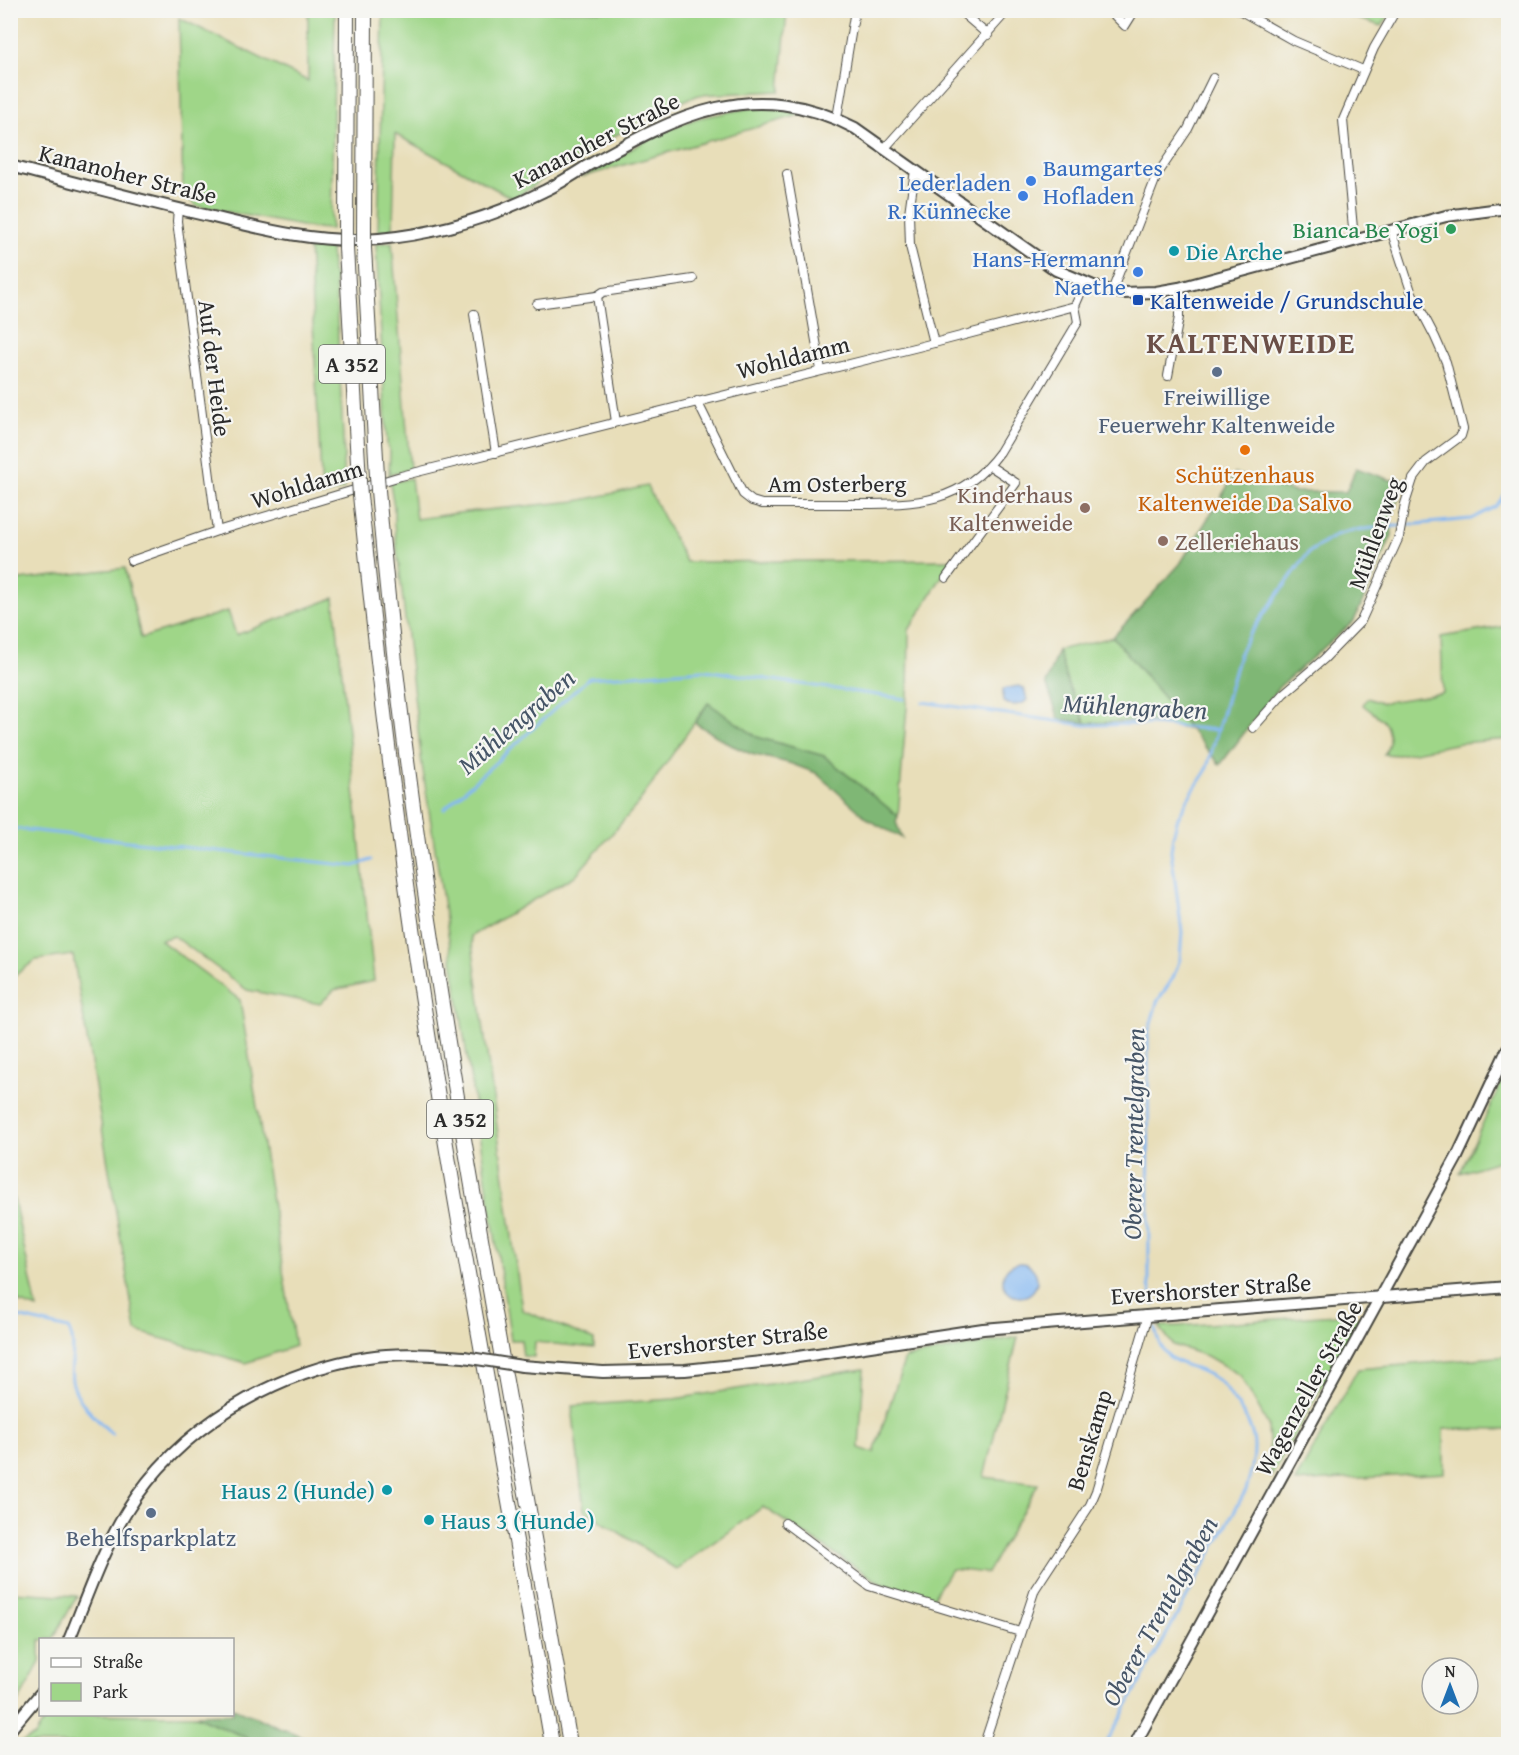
<svg xmlns="http://www.w3.org/2000/svg" width="1519" height="1755" font-family="'Gentium Book Plus',serif">
<style>
.green{fill:#9fd688;stroke:#65805a;stroke-width:1.5}
.forest{fill:#7fb774;stroke:#557150;stroke-width:1.5}
.water{fill:#84b8f2;stroke:#58728e;stroke-width:1.5}
.lines{fill:none;stroke-linecap:round;stroke-linejoin:round}
.stream{stroke:#84b8f2;stroke-width:3}
.street-casing{stroke:#474640;stroke-width:10}
.secondary-casing{stroke:#474640;stroke-width:14}
.highway-casing{stroke:#474640;stroke-width:16}
.street{stroke:#fff;stroke-width:8}
.secondary{stroke:#fff;stroke-width:10}
.highway{stroke:#fff;stroke-width:14}
.secondary-bridge-casing{stroke:#474640;stroke-width:14;stroke-linecap:butt}
.highway-bridge-casing{stroke:#474640;stroke-width:16;stroke-linecap:butt}
.secondary-bridge{stroke:#fff;stroke-width:10}
.highway-bridge{stroke:#fff;stroke-width:14}
.shop-dot{fill:#3f7fe0;stroke:#f6f6f2;stroke-width:2}
.leisure-dot{fill:#2e9e5b;stroke:#f6f6f2;stroke-width:2}
.culture-dot{fill:#0f9aa8;stroke:#f6f6f2;stroke-width:2}
.transit-dot{fill:#1a4fb4;stroke:#f6f6f2;stroke-width:2}
.service-dot{fill:#5c6f8a;stroke:#f6f6f2;stroke-width:2}
.food-dot{fill:#e8710a;stroke:#f6f6f2;stroke-width:2}
.education-dot{fill:#8d6e63;stroke:#f6f6f2;stroke-width:2}
.labels{text-anchor:middle;dominant-baseline:central;stroke-width:4.5;stroke-linejoin:round;paint-order:stroke}
.shield{fill:#f6f6f2;stroke:#686867;stroke-width:1.5}
.shield-label{font-size:22px;font-weight:bold;fill:#2b2b2b}
.street-label{font-size:24px;fill:#2b2b2b;stroke:#f6f6f2}
.shop-label{font-size:24px;fill:#366cbe;stroke:#f6f6f2;text-anchor:end}
.leisure-label{font-size:24px;fill:#27864d;stroke:#f6f6f2;text-anchor:end}
.culture-label{font-size:24px;fill:#0d838f;stroke:#f6f6f2;text-anchor:start}
.transit-label{font-size:24px;fill:#164399;stroke:#f6f6f2;text-anchor:start}
.service-label{font-size:24px;fill:#4e5e75;stroke:#f6f6f2}
.food-label{font-size:24px;fill:#c56008;stroke:#f6f6f2}
.education-label{font-size:24px;fill:#785e54;stroke:#f6f6f2;text-anchor:end}
.water-label{font-size:26px;font-style:italic;fill:#465567;stroke:#f6f6f2}
.district-label{font-size:30px;font-weight:bold;letter-spacing:1.5px;fill:#6b4f47;stroke:#f6f6f2}
</style>
<rect width="100%" height="100%" fill="#f6f6f2"/>
<filter id="ink" filterUnits="userSpaceOnUse"><feTurbulence type="fractalNoise" baseFrequency=".0167" numOctaves="2"/><feDisplacementMap in="SourceGraphic" scale="12" xChannelSelector="R" yChannelSelector="G"/><feConvolveMatrix kernelMatrix="1 2 1 2 8 2 1 2 1" color-interpolation-filters="sRGB"/></filter>
<filter id="wash" filterUnits="userSpaceOnUse"><feTurbulence type="fractalNoise" baseFrequency=".008" numOctaves="4" result="noise"/><feDisplacementMap in="SourceGraphic" scale="24" xChannelSelector="R" yChannelSelector="G"/><feGaussianBlur stdDeviation="1.35" result="paint"/><feColorMatrix in="noise" values="0 0 0 0 0 0 0 0 0 0 0 0 0 0 0 0 0 1.4 0 .05"/><feComposite in="paint" operator="in"/></filter>
<g filter="url(#wash)">
<rect width="100%" height="100%" fill="#e8deb9"/>
<g class="green">
<polygon points="308,11 335,11 331,229 312,228 197,206 183,195 179,18 308,81"/>
<polygon points="383,11 787,11 780,91 699,95 655,112 555,171 514,199 395,134 393,231 378,231"/>
<polygon points="1339,11 1391,11 1382,26 1349,16"/>
<polygon points="755,107 810,112 582,177 661,132 698,118"/>
<polygon points="392,242 410,469 389,475 390,452 387,444 376,244"/>
<polygon points="309,246 331,246 332,272 335,277 344,457 343,462 344,489 322,496"/>
<polygon points="411,478 416,519 466,512 577,501 647,486 686,562 952,560 909,630 908,694 898,816 824,756 757,737 708,703 637,805 575,876 471,936 522,1310 594,1340 594,1348 535,1342 534,1357 523,1356 521,1340 511,1340 422,765 394,523 394,507 390,483"/>
<polygon points="125,568 141,638 228,611 236,635 334,598 374,981 334,990 320,1004 247,990 174,936 160,940 240,1000 295,1346 246,1363 136,1331 73,955 36,960 11,978 11,581"/>
<path d="M1508 626V739L1460 743 1399 755 1384 754C1388 750 1388 747 1389 741 1389 719 1378 718 1363 705L1367 698 1381 703 1443 693 1441 637Z"/>
<polygon points="1113,637 1191,730 1151,721 1086,723 1068,685 1058,650"/>
<polygon points="1508,1068 1508,1158 1460,1173"/>
<polygon points="10,1186 11,1186 37,1309 18,1302 11,1265"/>
<polygon points="1350,1314 1360,1318 1271,1477 1268,1425 1240,1375 1207,1356 1173,1345 1159,1326 1178,1326"/>
<polygon points="1018,1337 984,1477 1038,1484 987,1573 951,1569 932,1599 880,1583 763,1507 676,1569 584,1510 572,1406 674,1399 864,1369 859,1448 874,1453 905,1358"/>
<polygon points="1508,1356 1508,1430 1444,1429 1444,1473 1295,1482 1358,1369"/>
<polygon points="11,1592 77,1596 53,1639 40,1640 40,1662 11,1715"/>
<polygon points="48,1714 194,1715 261,1744 18,1744 35,1736"/>
</g>
<g class="forest">
<polygon points="1356,468 1391,480 1406,479 1391,518 1392,535 1354,621 1279,687 1220,765 1113,637 1180,564 1235,474 1295,492 1346,492"/>
<polygon points="1058,650 1068,685 1086,723 1059,719 1046,683"/>
<polygon points="708,703 757,737 824,756 898,816 896,822 902,838 870,821 816,773 789,763 751,754 731,745 695,723"/>
<polygon points="233,1708 320,1744 261,1744 194,1715 232,1714"/>
</g>
<g class="water">
<path d="M1018 686 1024 688 1027 700C1021 706 1010 706 1003 702V689Z"/>
<circle cx="1020" cy="1280" r="17"/>
</g>
<g class="lines">
<g class="stream">
<polyline points="923,702 1084,725 1150,724 1218,730"/>
<polyline points="444,809 589,678 704,670 905,699"/>
<polyline points="10,828 354,866 371,860"/>
<polyline points="1154,1304 1149,1285 1148,1034 1157,1002 1173,978 1180,959 1182,932 1171,851 1173,836 1178,818 1189,797 1206,771 1239,655 1249,635 1308,553 1336,535 1354,530 1471,519 1495,507 1508,491"/>
<path d="M10 1315 68 1329C78 1344 69 1364 72 1381 77 1403 97 1419 112 1434"/>
<path d="M1106 1744 1246 1490C1258 1452 1259 1431 1233 1399 1229 1393 1224 1385 1219 1381 1191 1360 1163 1371 1155 1328"/>
</g>
</g>
</g>
<g filter="url(#ink)">
<g class="lines">
<g class="street-casing">
<g id="street">
<polyline points="959,10 988,35"/>
<polyline points="1109,10 1125,26 1135,10"/>
<polyline points="1239,10 1294,41 1363,70"/>
<polyline points="1504,10 1508,14"/>
<polyline points="837,118 855,10"/>
<polyline points="884,149 1008,10"/>
<polyline points="915,170 909,213 910,246 934,343"/>
<polyline points="787,174 821,370"/>
<polyline points="178,209 177,221 217,531"/>
<polyline points="1354,239 1343,120 1374,48 1396,10"/>
<polyline points="1112,291 1157,175 1188,129 1213,78"/>
<polyline points="597,296 616,422"/>
<polyline points="537,304 597,296 603,292 693,279"/>
<polyline points="1075,306 1085,283"/>
<polyline points="474,314 496,453"/>
<polyline points="1168,376 1179,317 1179,288"/>
<path d="M697 401 743 494 752 501 762 504C793 504 824 504 855 504 915 504 961 505 1000 452L1078 322 1075 306"/>
<polyline points="131,561 217,531 401,476 934,343 1075,306"/>
<polyline points="946,578 1016,483 990,466"/>
<polyline points="1253,728 1283,694 1324,659 1361,621 1399,537 1405,504 1413,479 1426,462 1461,436 1463,429 1446,362 1435,337 1411,291 1391,230"/>
<polyline points="785,1523 869,1586 1020,1632"/>
<polyline points="984,1744 1035,1589 1090,1505 1096,1491 1146,1322 1145,1315"/>
</g>
</g>
<g class="secondary-casing">
<g id="secondary">
<path d="M10 166C77 183 142 201 209 216 265 230 321 244 379 239 436 234 493 217 544 191 559 184 573 175 587 166 678 115 753 75 855 128L1056 270 1098 288 1122 293 1156 292 1179 288 1446 216 1508 208"/>
<polyline points="522,1366 603,1372 685,1370 771,1361 983,1329 1508,1287"/>
<path d="M69 1640C87 1596 102 1551 127 1511 178 1428 273 1372 368 1357 400 1352 432 1355 464 1357"/>
<polyline points="10,1730 40,1694"/>
<polyline points="1135,1744 1457,1157 1508,1048"/>
</g>
</g>
<g class="highway-casing">
<g id="highway">
<polyline points="364,230 365,10"/>
<polyline points="346,231 347,10"/>
<polyline points="346,248 359,481"/>
<polyline points="364,248 377,476"/>
<path d="M378 490C413 912 499 1327 570 1744"/>
<path d="M360 495C376 651 394 807 417 962 456 1224 507 1483 552 1744"/>
</g>
</g>
<use href="#street" class="street"/>
<use href="#secondary" class="secondary"/>
<use href="#highway" class="highway"/>
<g class="secondary-bridge-casing">
<polyline id="secondary-bridge" points="464,1357 522,1366"/>
</g>
<g class="highway-bridge-casing">
<g id="highway-bridge">
<polyline points="364,230 364,248"/>
<polyline points="346,231 346,248"/>
<polyline points="377,476 378,490"/>
<polyline points="359,481 360,495"/>
</g>
</g>
<use href="#secondary-bridge" class="secondary-bridge"/>
<use href="#highway-bridge" class="highway-bridge"/>
</g>
</g>
<g class="shop-dot">
<circle cx="1031" cy="181" r="6"/>
<circle cx="1023" cy="196" r="6"/>
<circle cx="1138" cy="272" r="6"/>
</g>
<circle class="leisure-dot" cx="1451" cy="229" r="6"/>
<g class="culture-dot">
<circle cx="1174" cy="251" r="6"/>
<circle cx="387" cy="1490" r="6"/>
<circle cx="429" cy="1520" r="6"/>
</g>
<rect class="transit-dot" x="1132" y="294" width="12" height="12" rx="3"/>
<g class="service-dot">
<circle cx="1217" cy="372" r="6"/>
<circle cx="151" cy="1513" r="6"/>
</g>
<circle class="food-dot" cx="1245" cy="450" r="6"/>
<g class="education-dot">
<circle cx="1085" cy="508" r="6"/>
<circle cx="1163" cy="541" r="6"/>
</g>
<g class="labels">
<g class="shield">
<rect x="319" y="345" width="66" height="38" rx="4.5"/>
<rect x="427" y="1100" width="66" height="38" rx="4.5"/>
</g>
<g class="shield-label">
<text x="352" y="364">A 352</text>
<text x="460" y="1119">A 352</text>
</g>
<g class="street-label">
<text transform="translate(596 140) rotate(-27)">Kananoher Straße</text>
<text transform="translate(128 174) rotate(14)">Kananoher Straße</text>
<text transform="translate(793 357) rotate(-14)">Wohldamm</text>
<text transform="translate(215 368) rotate(83)">Auf der Heide</text>
<text x="837" y="483">Am Osterberg</text>
<text transform="translate(307 484) rotate(-17)">Wohldamm</text>
<text transform="translate(1375 533) rotate(-70)">Mühlenweg</text>
<text transform="translate(1211 1289) rotate(-4)">Evershorster Straße</text>
<text transform="translate(728 1340) rotate(-6)">Evershorster Straße</text>
<text transform="translate(1308 1388) rotate(-61)">Wagenzeller Straße</text>
<text transform="translate(1089 1440) rotate(-73)">Benskamp</text>
</g>
<g class="shop-label">
<text x="1043" y="167" text-anchor="start">Baumgartes<tspan x="1043" dy="28">Hofladen</tspan></text>
<text x="1011" y="182">Lederladen<tspan x="1011" dy="28">R. Künnecke</tspan></text>
<text x="1126" y="258">Hans-Hermann<tspan x="1126" dy="28">Naethe</tspan></text>
</g>
<g class="leisure-label">
<text x="1439" y="229">Bianca Be Yogi</text>
</g>
<g class="culture-label">
<text x="1186" y="251">Die Arche</text>
<text x="375" y="1490" text-anchor="end">Haus 2 (Hunde)</text>
<text x="441" y="1520">Haus 3 (Hunde)</text>
</g>
<g class="transit-label">
<text x="1150" y="300">Kaltenweide / Grundschule</text>
</g>
<g class="service-label">
<text x="1217" y="396">Freiwillige<tspan x="1217" dy="28">Feuerwehr Kaltenweide</tspan></text>
<text x="151" y="1537">Behelfsparkplatz</text>
</g>
<g class="food-label">
<text x="1245" y="474">Schützenhaus<tspan x="1245" dy="28">Kaltenweide Da Salvo</tspan></text>
</g>
<g class="education-label">
<text x="1073" y="494">Kinderhaus<tspan x="1073" dy="28">Kaltenweide</tspan></text>
<text x="1175" y="541" text-anchor="start">Zelleriehaus</text>
</g>
<g class="water-label">
<text transform="translate(1135 706) rotate(3)">Mühlengraben</text>
<text transform="translate(516 721) rotate(-41)">Mühlengraben</text>
<text transform="translate(1133 1134) rotate(-89)">Oberer Trentelgraben</text>
<text transform="translate(1159 1611) rotate(-61)">Oberer Trentelgraben</text>
</g>
<g class="district-label">
<text x="1251" y="342">KALTENWEIDE</text>
</g>
</g>
<rect width="1519" height="1755" fill="none" stroke="#f6f6f2" stroke-width="36"/>
<rect x="39" y="1638" width="195" height="78" fill="#f6f6f2" stroke="#a5a5a2" stroke-width="1.5"/>
<rect x="51" y="1658" width="30" height="9" fill="#ffffff" stroke="#a5a5a2" stroke-width="1.5"/>
<text x="93" y="1668" font-size="18" fill="#2b2b2b">Straße</text>
<rect x="51" y="1683" width="30" height="18" fill="#9fd688" stroke="#a5a5a2" stroke-width="1.5"/>
<text x="93" y="1698" font-size="18" fill="#2b2b2b">Park</text>
<g transform="translate(1450 1686)"><circle r="28" fill="#f6f6f2" stroke="#a5a5a2" stroke-width="1.5"/>
<path d="M0-4.5L10 22L0 15L-10 22Z" fill="#1f6fb2"/>
<text y="-9" font-size="16" font-weight="bold" text-anchor="middle" fill="#2b2b2b">N</text>
</g>
</svg>
